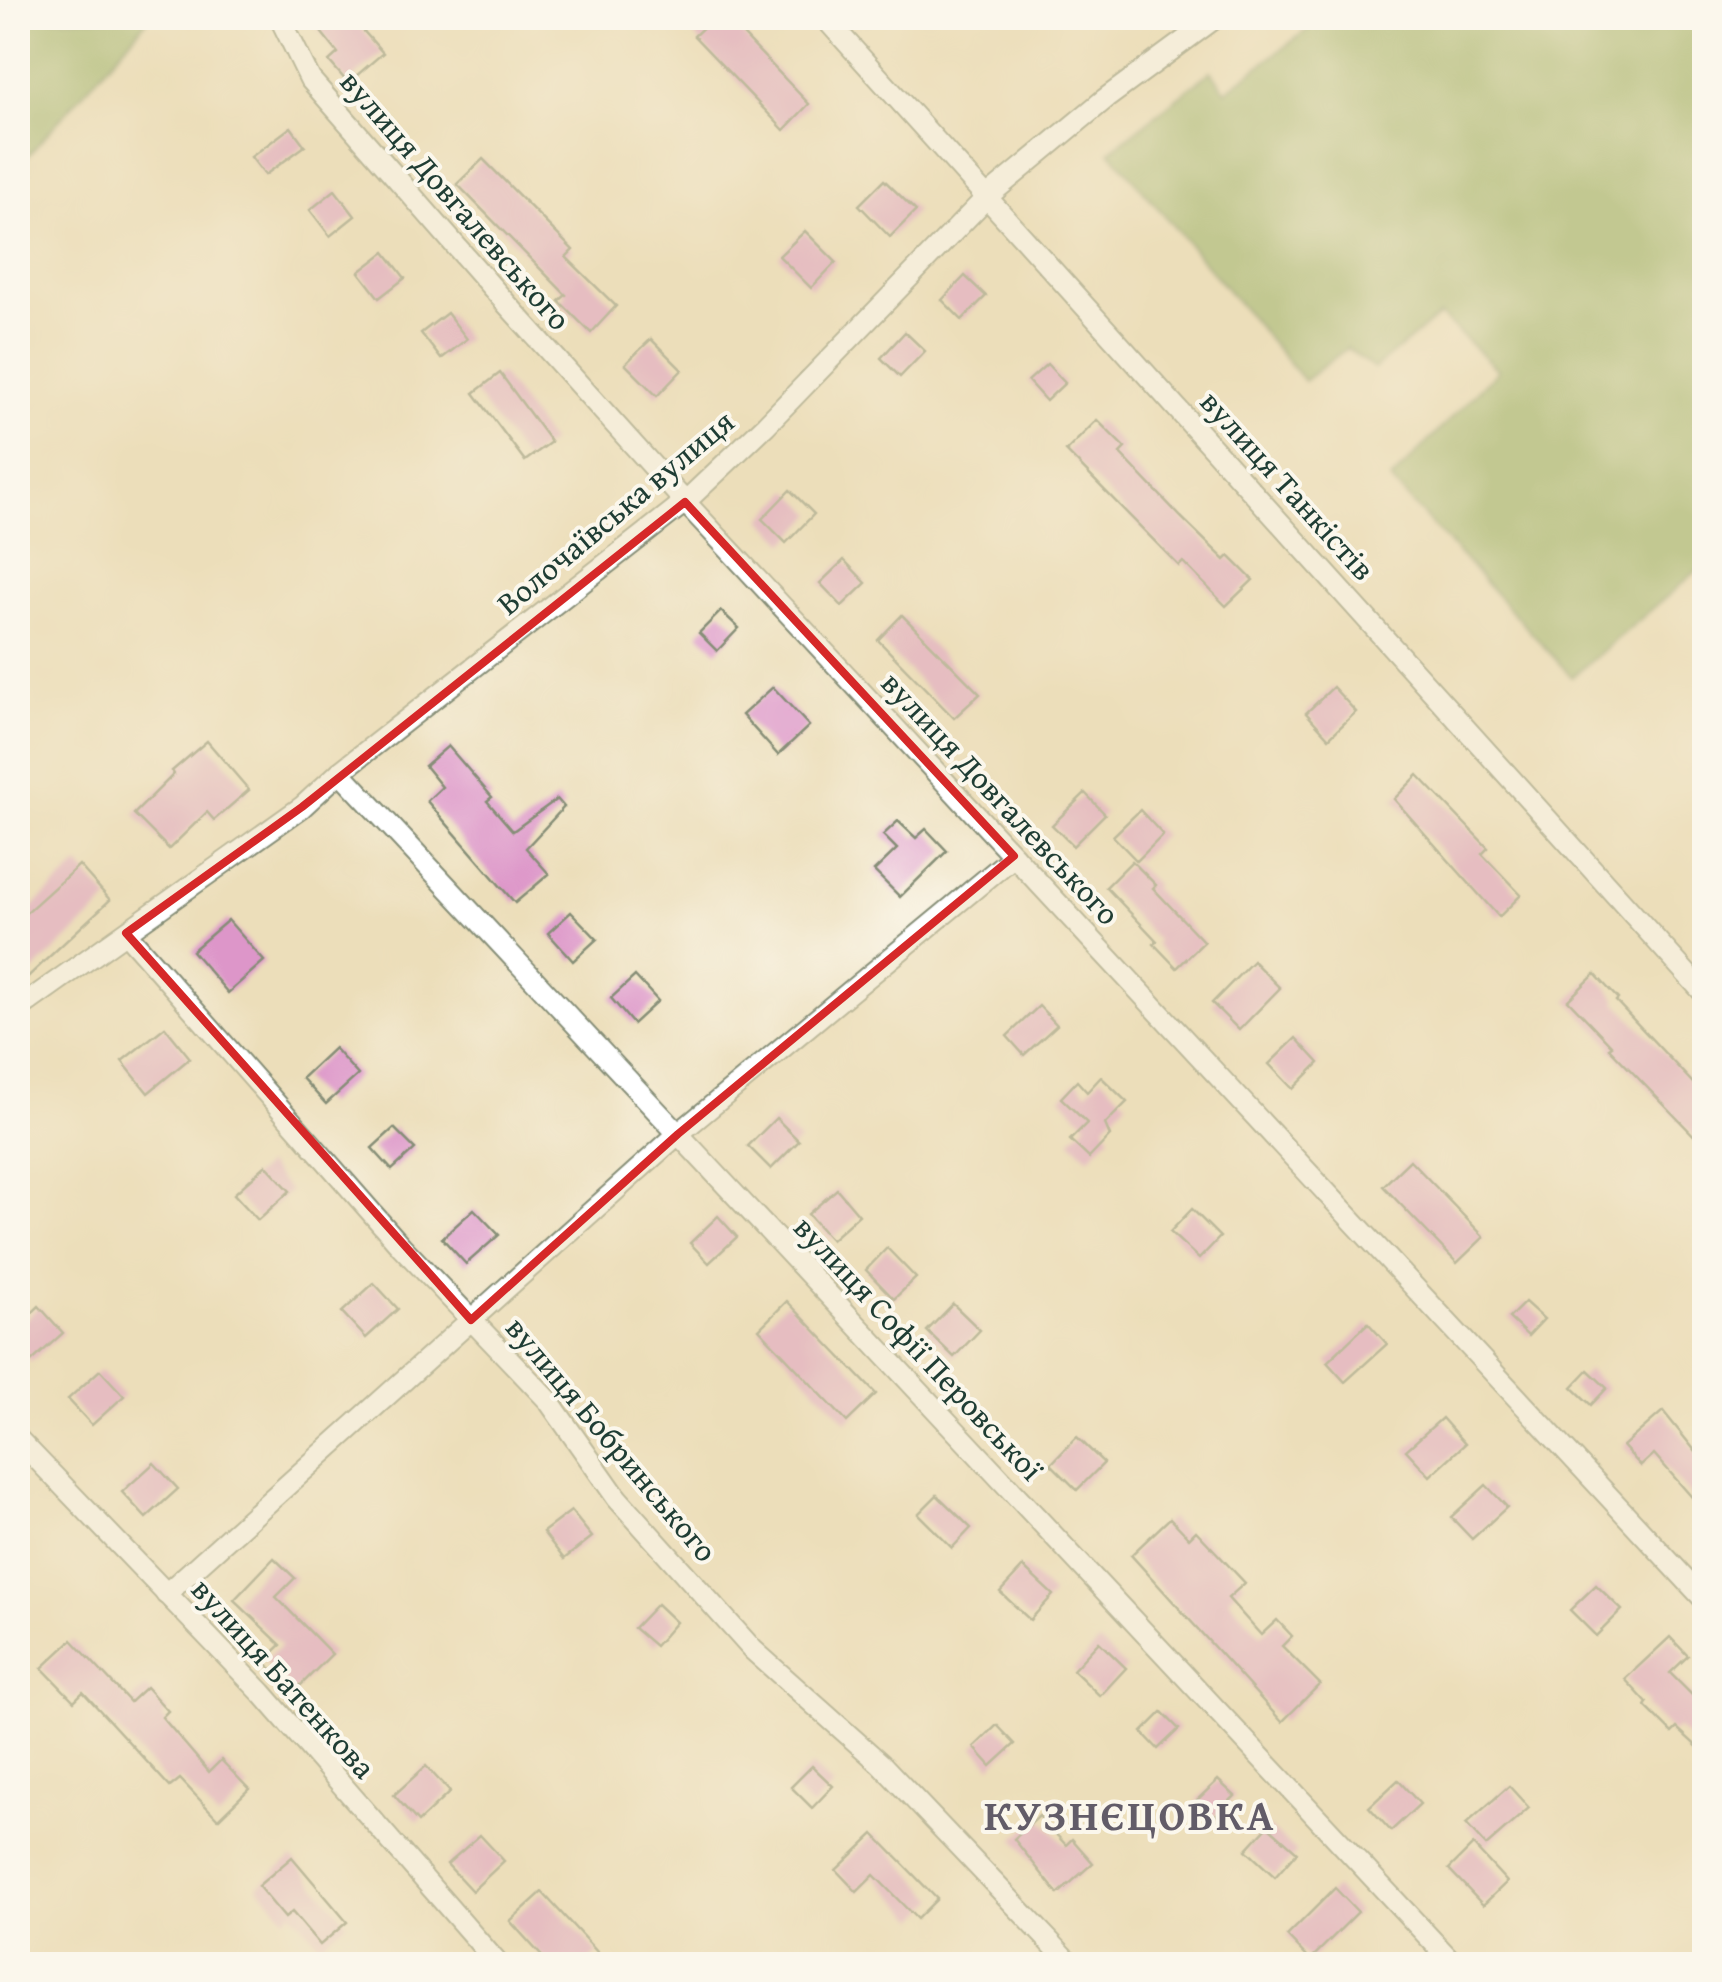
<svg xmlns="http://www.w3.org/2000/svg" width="1722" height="1982" font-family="'Gentium Book Plus',serif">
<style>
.forest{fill:#8fad60;stroke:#57754a;stroke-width:2.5}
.building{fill:#dd96c9}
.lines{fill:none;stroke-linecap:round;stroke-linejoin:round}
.minor-casing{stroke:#868e77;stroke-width:24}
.minor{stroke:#fff;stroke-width:20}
.marked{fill:none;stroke:#d62828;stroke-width:8;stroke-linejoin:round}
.labels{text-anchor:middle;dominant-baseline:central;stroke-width:8;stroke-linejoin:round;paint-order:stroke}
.street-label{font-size:32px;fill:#1f3d34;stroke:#fbf7ec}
.district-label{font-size:42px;font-weight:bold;letter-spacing:2.5px;fill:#625c68;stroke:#fbf7ec}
</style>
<rect width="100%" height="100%" fill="#fbf7ec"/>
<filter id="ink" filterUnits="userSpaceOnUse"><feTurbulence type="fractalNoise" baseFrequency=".01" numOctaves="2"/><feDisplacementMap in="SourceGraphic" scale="20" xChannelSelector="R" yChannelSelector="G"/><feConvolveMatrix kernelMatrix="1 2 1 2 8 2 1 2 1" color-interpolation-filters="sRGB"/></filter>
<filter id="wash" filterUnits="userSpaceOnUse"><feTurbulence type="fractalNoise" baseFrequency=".0048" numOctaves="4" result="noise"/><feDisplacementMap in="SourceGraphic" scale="40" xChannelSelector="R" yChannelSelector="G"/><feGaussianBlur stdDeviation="2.25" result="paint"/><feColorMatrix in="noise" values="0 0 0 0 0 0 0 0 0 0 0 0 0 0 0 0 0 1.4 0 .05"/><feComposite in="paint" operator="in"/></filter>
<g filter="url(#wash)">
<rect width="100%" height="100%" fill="#ecdeba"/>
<g class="forest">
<polygon points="18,18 149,18 18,167"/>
<polygon points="1323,18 1704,18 1704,565 1572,677 1391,480 1498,370 1440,315 1374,369 1347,348 1304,381 1110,151 1211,71 1226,91"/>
</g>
<g id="blocks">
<g class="building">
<polygon points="310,18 352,18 383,53 348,83 329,61 338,53"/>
<polygon points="713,18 727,18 809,104 784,130 694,36"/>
<polygon points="291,127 305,146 265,175 251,157"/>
<polygon points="483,159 573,250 566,257 616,306 591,333 559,301 566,295 457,184"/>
<polygon points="884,180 916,211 890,237 859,205"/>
<polygon points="335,190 355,216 330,236 310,210"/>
<polygon points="805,231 836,262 811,288 779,256"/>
<polygon points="385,252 405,278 379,298 359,272"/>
<polygon points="965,276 986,296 962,320 942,300"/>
<polygon points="447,313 467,339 441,359 421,333"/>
<polygon points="905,332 925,351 900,377 881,358"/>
<polygon points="651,339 682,370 657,396 625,364"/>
<polygon points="1047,364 1065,383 1046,401 1028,381"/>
<polygon points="500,373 551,442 525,461 474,393"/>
<polygon points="1097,420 1125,448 1120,453 1181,517 1225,560 1229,556 1253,580 1226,606 1183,562 1179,566 1066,451"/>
<polygon points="790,490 814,514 786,543 762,519"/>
<polygon points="844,560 866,583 842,606 820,583"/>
<polygon points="721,611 739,628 717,651 699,633"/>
<polygon points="902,615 980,694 954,718 878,640"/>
<polygon points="773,687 809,726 778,755 742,715"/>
<polygon points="1333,687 1356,712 1329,738 1306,713"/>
<polygon points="207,741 249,790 214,820 207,812 169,849 134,814 174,774 172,771"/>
<polygon points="448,746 492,797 487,801 513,831 557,799 564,807 526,848 549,874 515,903 427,801 442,787 425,766"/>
<polygon points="1418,775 1488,848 1482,854 1521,895 1499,917 1394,799"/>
<polygon points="1085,793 1105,814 1073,846 1052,825"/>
<polygon points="1140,810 1163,835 1137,861 1113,836"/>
<polygon points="898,821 916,838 926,829 947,851 900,897 874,871 897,849 883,835"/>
<polygon points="1132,861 1156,885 1153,888 1204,942 1177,968 1154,944 1157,941 1106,887"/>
<polygon points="79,865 110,900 18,986 18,920"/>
<polygon points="571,912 597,939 573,961 548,933"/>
<polygon points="228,920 264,961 228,993 192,951"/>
<polygon points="1253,961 1280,988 1239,1030 1212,1003"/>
<polygon points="1595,974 1618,999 1616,1001 1704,1095 1704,1146 1609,1048 1612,1046 1568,1000"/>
<polygon points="635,976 658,1001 633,1024 611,998"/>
<polygon points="1039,1006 1057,1025 1024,1055 1007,1036"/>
<polygon points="165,1027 190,1058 148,1093 122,1061"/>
<polygon points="1296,1038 1319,1063 1293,1089 1269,1064"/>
<polygon points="334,1048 358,1075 326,1104 302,1078"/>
<polygon points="1101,1077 1127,1102 1105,1124 1110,1136 1089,1158 1070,1140 1087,1123 1061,1098 1077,1081 1087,1092"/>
<polygon points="776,1118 799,1141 771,1169 748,1146"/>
<polygon points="394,1128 415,1149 392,1170 372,1148"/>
<polygon points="1410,1160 1484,1237 1457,1263 1383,1186"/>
<polygon points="266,1165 290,1191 258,1220 234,1194"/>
<polygon points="837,1189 859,1215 831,1240 808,1214"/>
<polygon points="474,1209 499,1235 466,1264 442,1238"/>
<polygon points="1192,1209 1220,1237 1199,1259 1170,1232"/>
<polygon points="718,1216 737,1237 709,1263 690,1243"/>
<polygon points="887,1248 916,1278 894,1299 866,1270"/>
<polygon points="374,1283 398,1309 366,1338 342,1312"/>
<polygon points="787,1301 876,1394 847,1422 759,1329"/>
<polygon points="1525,1302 1544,1319 1528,1336 1509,1318"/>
<polygon points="953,1304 980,1330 954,1357 927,1331"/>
<polygon points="39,1306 63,1333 31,1362 18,1347 18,1326"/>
<polygon points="1368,1323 1387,1344 1345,1382 1327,1362"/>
<polygon points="100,1370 124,1396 92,1425 68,1399"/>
<polygon points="1588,1370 1607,1388 1591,1405 1572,1387"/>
<polygon points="1663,1411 1704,1462 1704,1511 1654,1454 1641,1466 1623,1446"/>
<polygon points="1442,1418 1465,1444 1430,1476 1406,1450"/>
<polygon points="1077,1437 1104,1463 1077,1490 1051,1464"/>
<polygon points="154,1463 178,1489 146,1518 122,1492"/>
<polygon points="1486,1485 1507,1507 1472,1539 1451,1517"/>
<polygon points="937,1495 971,1528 952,1548 918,1514"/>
<polygon points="571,1511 592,1537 564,1559 543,1532"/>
<polygon points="1170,1518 1189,1538 1196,1531 1245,1583 1228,1598 1261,1635 1277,1620 1292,1636 1282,1646 1320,1684 1282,1722 1131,1555"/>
<polygon points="274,1558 295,1578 276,1597 332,1654 294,1692 264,1661 281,1645 234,1600"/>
<polygon points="1023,1567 1053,1595 1030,1620 1000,1592"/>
<polygon points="1596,1585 1622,1610 1596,1636 1570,1610"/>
<polygon points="657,1604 676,1622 655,1646 634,1628"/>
<polygon points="1670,1637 1688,1656 1670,1673 1704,1707 1704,1753 1677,1728 1672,1733 1645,1706 1647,1703 1625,1679"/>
<polygon points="72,1640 130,1702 146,1687 168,1711 162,1717 209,1772 221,1760 249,1789 218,1819 180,1779 170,1787 83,1692 74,1701 42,1668"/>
<polygon points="1099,1642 1126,1668 1100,1696 1073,1670"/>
<polygon points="1162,1712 1179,1729 1158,1749 1142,1732"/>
<polygon points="997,1725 1015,1744 991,1766 974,1747"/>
<polygon points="426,1766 450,1792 418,1822 394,1795"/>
<polygon points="812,1766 833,1786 812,1808 791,1787"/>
<polygon points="1218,1780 1235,1796 1214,1817 1197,1800"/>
<polygon points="1398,1780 1420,1804 1391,1831 1369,1807"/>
<polygon points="1509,1786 1529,1808 1486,1846 1466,1824"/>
<polygon points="1039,1816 1066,1845 1072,1839 1093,1863 1058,1894 1014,1839"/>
<polygon points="1268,1826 1297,1852 1275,1877 1246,1850"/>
<polygon points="874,1834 937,1899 917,1919 874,1875 857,1892 836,1870"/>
<polygon points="480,1835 504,1861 472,1891 447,1864"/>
<polygon points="1473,1845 1507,1882 1483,1905 1449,1869"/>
<polygon points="292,1857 347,1922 320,1945 292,1912 285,1918 258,1886"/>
<polygon points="1335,1888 1358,1912 1310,1960 1287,1936"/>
<polygon points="542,1892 598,1953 586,1964 549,1964 510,1921"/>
</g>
</g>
</g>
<g filter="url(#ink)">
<use href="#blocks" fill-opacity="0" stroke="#868e77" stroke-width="2.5"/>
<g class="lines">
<g class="minor-casing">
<g id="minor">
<polyline points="280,18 310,79 504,301 685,502 1704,1599"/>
<polyline points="825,18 1704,993"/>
<polyline points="340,772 1454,1964"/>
<polyline points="126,933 401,1246 548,1400 617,1498 753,1650 881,1764 1071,1964"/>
<polyline points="18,1009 302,807 340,772 685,502 766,425 988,196 1105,99 1215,18"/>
<polyline points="18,1439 262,1693 498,1964"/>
<polyline points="166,1594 678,1134 1014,856"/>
</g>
</g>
<use href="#minor" class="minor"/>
</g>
</g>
<path d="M0 0H1722V1982H0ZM685 502 1014 856 678 1134 471 1320 126 933 302 807Z" fill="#ecdeba" fill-opacity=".55" fill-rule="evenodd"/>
<path class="marked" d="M685 502 1014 856 678 1134 471 1320 126 933 302 807Z"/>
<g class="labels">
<g class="street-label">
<text transform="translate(456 200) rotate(49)">вулиця Довгалевського</text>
<text transform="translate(1288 485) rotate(48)">вулиця Танкістів</text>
<text transform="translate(615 512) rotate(-40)">Волочаївська вулиця</text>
<text transform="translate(1001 798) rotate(47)">вулиця Довгалевського</text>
<text transform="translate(919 1348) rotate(47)">вулиця Софії Перовської</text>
<text transform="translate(612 1439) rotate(50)">вулиця Бобринського</text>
<text transform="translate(284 1678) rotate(48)">вулиця Батенкова</text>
</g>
<g class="district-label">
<text x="1130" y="1814">КУЗНЄЦОВКА</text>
</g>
</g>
<rect width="1722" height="1982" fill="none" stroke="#fbf7ec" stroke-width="60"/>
</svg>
